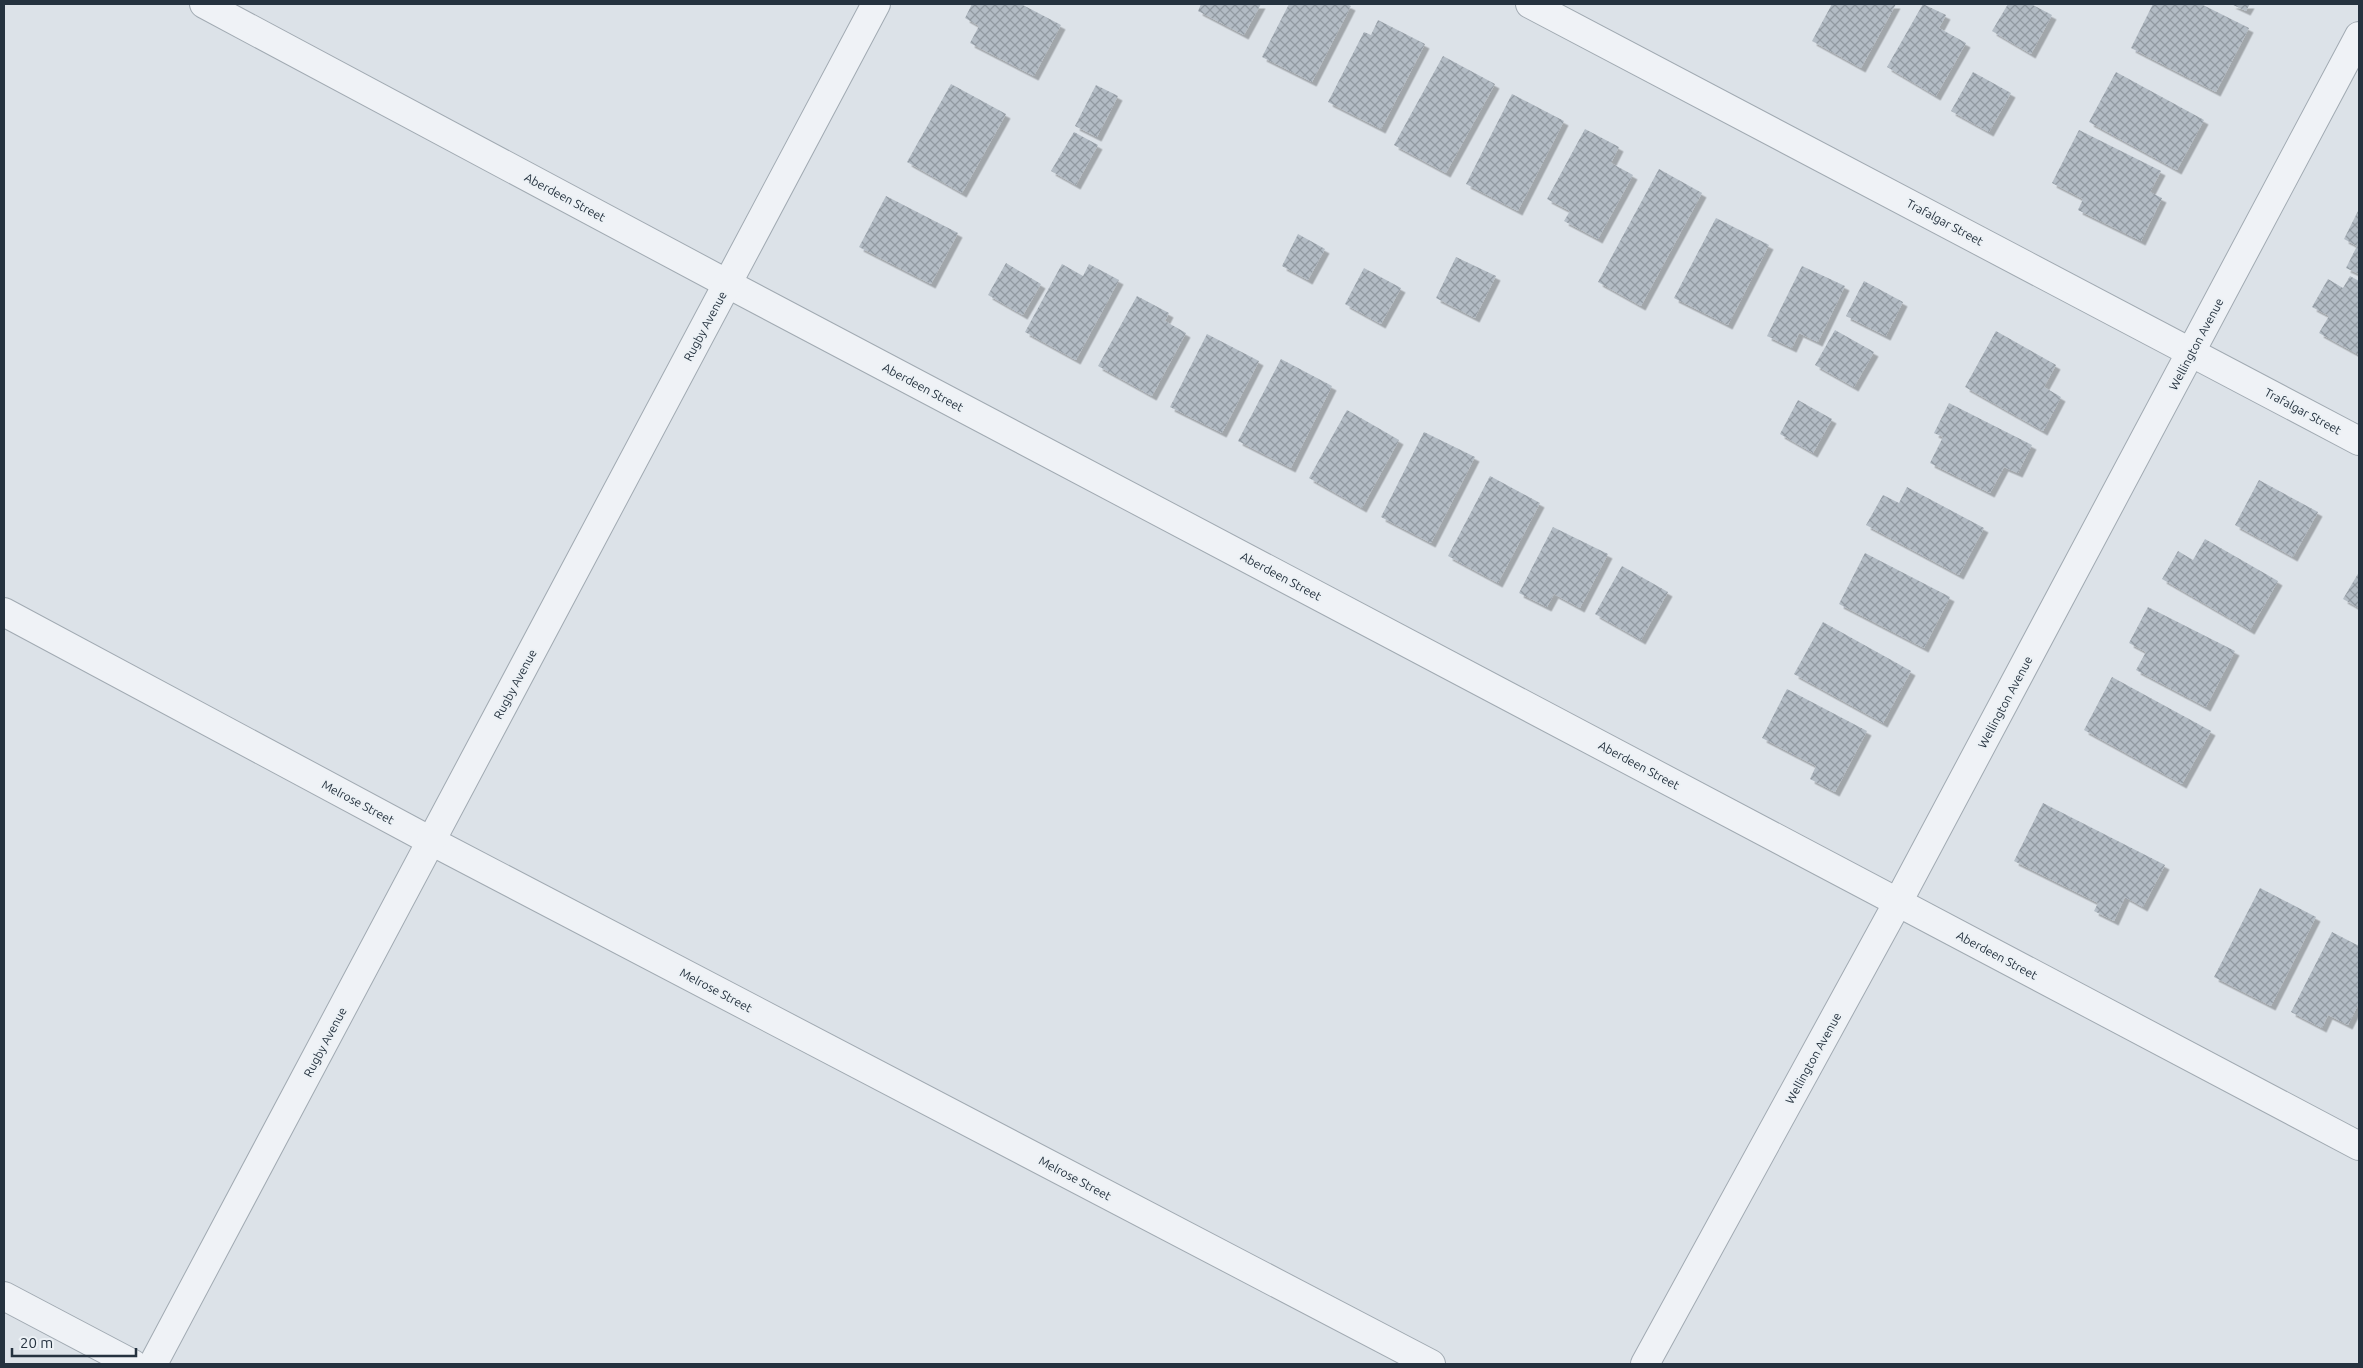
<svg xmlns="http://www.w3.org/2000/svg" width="2363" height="1368" font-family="Ubuntu,sans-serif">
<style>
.building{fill:url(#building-cross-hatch);filter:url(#shadow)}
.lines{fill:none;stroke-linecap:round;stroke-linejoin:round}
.minor-casing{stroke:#a1aab2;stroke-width:30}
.minor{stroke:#eff2f6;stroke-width:28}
.labels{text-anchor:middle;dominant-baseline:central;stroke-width:4;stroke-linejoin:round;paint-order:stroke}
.street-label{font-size:12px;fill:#25323f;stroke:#ecf1f5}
</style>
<defs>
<pattern id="building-cross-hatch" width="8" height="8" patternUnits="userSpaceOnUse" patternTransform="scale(1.25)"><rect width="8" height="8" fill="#b3bcc5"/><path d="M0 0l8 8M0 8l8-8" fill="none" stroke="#9199a1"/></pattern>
<filter id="shadow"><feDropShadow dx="4.5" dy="4.5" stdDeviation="0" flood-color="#0004"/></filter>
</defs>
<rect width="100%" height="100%" fill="#dce2e8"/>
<g class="building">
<polygon points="972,4 1021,4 1061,25 1034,76 970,43 979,26 965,18"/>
<polygon points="1201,4 1261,4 1244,35 1198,11"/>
<polygon points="1289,4 1347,4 1351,6 1312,82 1262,57"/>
<polygon points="1832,4 1896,4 1861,68 1812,41"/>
<polygon points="1923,4 1946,15 1939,28 1966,43 1936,96 1887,67"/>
<polygon points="2008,4 2031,4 2052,15 2031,54 1992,31"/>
<polygon points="2153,4 2201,4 2249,28 2216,92 2131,48"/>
<polygon points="2231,4 2250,4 2246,11"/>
<polygon points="1378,20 1425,44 1381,129 1328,102 1364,32 1371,35"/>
<polygon points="1443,56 1495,84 1446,173 1394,145"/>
<polygon points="1973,72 2011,93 1989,132 1951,111"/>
<polygon points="2116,72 2204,120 2177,170 2089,122"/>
<polygon points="951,84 1006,114 962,193 907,162"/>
<polygon points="1096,85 1118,96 1097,137 1075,126"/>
<polygon points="1512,94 1564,121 1518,211 1466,184"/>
<polygon points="1585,129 1619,147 1611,163 1633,175 1598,239 1564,221 1570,211 1547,199"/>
<polygon points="2079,130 2161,171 2150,192 2162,198 2141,241 2078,210 2083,199 2052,183"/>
<polygon points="1074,132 1098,145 1076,185 1051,171"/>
<polygon points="1659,169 1702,193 1641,306 1598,282"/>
<polygon points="886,196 958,233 931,284 859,247"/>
<polygon points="2359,209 2359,274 2346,268 2357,246 2344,239"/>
<polygon points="1716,218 1769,245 1728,325 1674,298"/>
<polygon points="1298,234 1325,249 1308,280 1282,266"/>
<polygon points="1456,257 1496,276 1475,318 1436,298"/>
<polygon points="1006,263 1041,284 1023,315 988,295"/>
<polygon points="1062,264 1083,276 1089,264 1119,280 1076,360 1025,332"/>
<polygon points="1802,266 1845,286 1818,342 1799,333 1792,348 1767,336"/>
<polygon points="1364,268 1401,288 1381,324 1345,304"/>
<polygon points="2350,276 2359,281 2359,355 2319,333 2329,316 2312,307 2328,279 2343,288"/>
<polygon points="1864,281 1903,302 1886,336 1846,316"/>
<polygon points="1137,296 1169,313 1165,321 1186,333 1152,396 1098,366"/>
<polygon points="1835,330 1874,352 1854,387 1815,365"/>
<polygon points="1996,331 2056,365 2044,387 2061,397 2043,431 1965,387"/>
<polygon points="1207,334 1259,361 1222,433 1170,407"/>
<polygon points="1281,359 1332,386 1291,468 1238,441"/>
<polygon points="1798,400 1832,419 1813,453 1780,434"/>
<polygon points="1949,403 2032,445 2018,473 2004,467 1990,493 1930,463 1943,437 1934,433"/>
<polygon points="1347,410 1399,440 1362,508 1309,478"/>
<polygon points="1424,432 1475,457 1431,543 1381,517"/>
<polygon points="1490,476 1540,503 1498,583 1448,556"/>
<polygon points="2259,480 2318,512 2293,557 2235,525"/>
<polygon points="1907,487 1984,528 1959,575 1866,525 1883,495 1899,503"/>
<polygon points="1553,527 1608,554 1580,608 1554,594 1547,607 1519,593"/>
<polygon points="2205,539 2278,581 2250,630 2162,579 2178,551 2193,560"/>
<polygon points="1865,553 1950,597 1924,648 1839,604"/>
<polygon points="1622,566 1668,592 1641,640 1595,614"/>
<polygon points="2359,572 2359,608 2343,599"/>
<polygon points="2148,607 2235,651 2206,707 2136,670 2146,652 2129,643"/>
<polygon points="1823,622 1911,671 1883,723 1794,674"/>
<polygon points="2112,677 2211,731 2182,784 2084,730"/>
<polygon points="1787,689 1867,731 1835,792 1810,779 1816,766 1762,738"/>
<polygon points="2043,803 2165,865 2143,907 2125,897 2114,921 2094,911 2098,903 2014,861"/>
<polygon points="2260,888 2316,917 2271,1006 2214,977"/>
<polygon points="2332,932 2359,946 2359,1003 2348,1025 2328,1015 2322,1028 2291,1012"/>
</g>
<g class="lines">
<g class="minor-casing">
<g id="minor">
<polyline points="204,4 728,284 2359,1146"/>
<polyline points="1530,4 2359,441"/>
<polyline points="4,612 431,841 1431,1364"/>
<polyline points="4,1296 133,1364"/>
<polyline points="153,1364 876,4"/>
<polyline points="1645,1364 1898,902 2359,36"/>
</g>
</g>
<use href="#minor" class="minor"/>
</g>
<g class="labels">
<g class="street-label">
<text transform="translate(565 197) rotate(28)">Aberdeen Street</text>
<text transform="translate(1945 222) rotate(28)">Trafalgar Street</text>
<text transform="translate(705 326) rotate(-62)">Rugby Avenue</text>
<text transform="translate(2196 344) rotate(-62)">Wellington Avenue</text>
<text transform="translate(923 387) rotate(28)">Aberdeen Street</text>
<text transform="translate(2303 411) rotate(28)">Trafalgar Street</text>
<text transform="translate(1281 576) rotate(28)">Aberdeen Street</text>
<text transform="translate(515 684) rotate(-62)">Rugby Avenue</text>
<text transform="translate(2005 702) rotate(-62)">Wellington Avenue</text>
<text transform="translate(1639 765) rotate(28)">Aberdeen Street</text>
<text transform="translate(358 802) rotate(28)">Melrose Street</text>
<text transform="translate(1997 955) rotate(28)">Aberdeen Street</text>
<text transform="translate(716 990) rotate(28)">Melrose Street</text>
<text transform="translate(325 1042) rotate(-62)">Rugby Avenue</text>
<text transform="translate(1813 1058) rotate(-61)">Wellington Avenue</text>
<text transform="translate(1075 1178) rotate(28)">Melrose Street</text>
</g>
</g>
<rect width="2363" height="1368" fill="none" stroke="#25323f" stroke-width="10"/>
<path d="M12 1348v8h124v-8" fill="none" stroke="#25323f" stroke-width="2.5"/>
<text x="20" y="1348" font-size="15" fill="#25323f" stroke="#ecf1f5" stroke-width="4" paint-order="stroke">20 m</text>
</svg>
